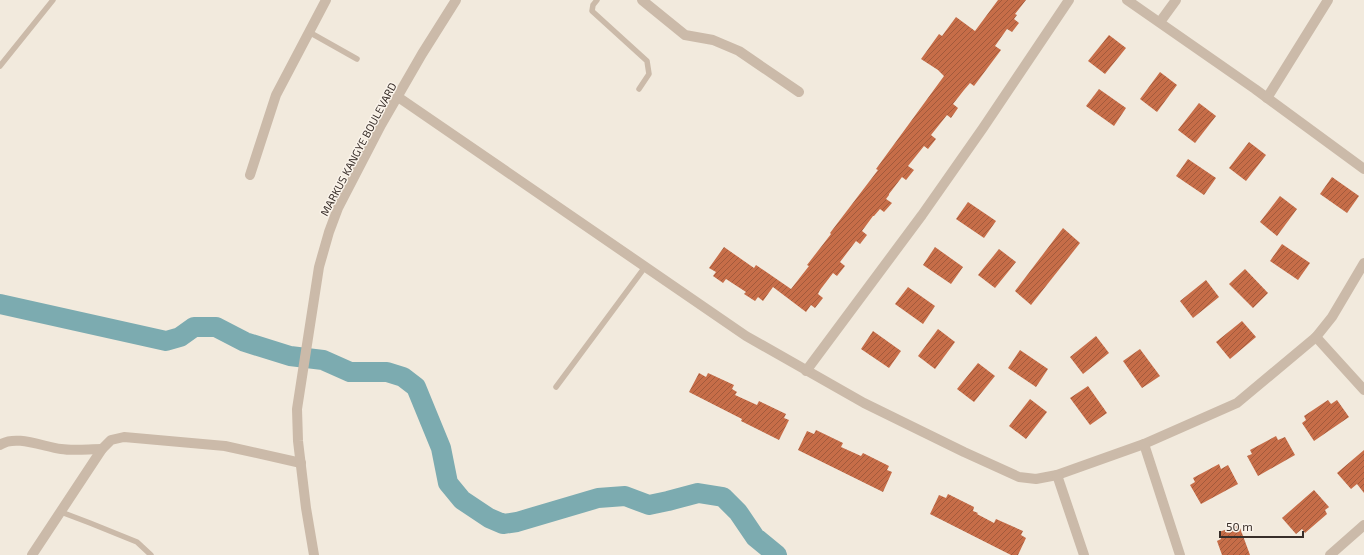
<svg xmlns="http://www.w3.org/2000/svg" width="1364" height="555" font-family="'Exo 2',sans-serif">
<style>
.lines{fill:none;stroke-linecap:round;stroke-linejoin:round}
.river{stroke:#7cabb0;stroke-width:20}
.building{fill:url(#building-hatch)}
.service{stroke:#cbbaa9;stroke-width:5.5}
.minor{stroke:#cbbaa9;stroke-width:10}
.tertiary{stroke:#cbbaa9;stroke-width:10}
.labels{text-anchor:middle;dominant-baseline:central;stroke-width:3;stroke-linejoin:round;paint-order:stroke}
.street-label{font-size:11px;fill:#382e29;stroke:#faf3ea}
</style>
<defs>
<pattern id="building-hatch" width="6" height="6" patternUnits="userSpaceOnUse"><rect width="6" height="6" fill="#c66d48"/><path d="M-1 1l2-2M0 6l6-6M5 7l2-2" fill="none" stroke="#a25a3c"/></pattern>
</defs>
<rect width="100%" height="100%" fill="#f2eadd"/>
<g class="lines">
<polyline class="river" points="0,304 166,341 180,337 194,327 216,327 245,342 290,356 323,360 350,372 387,372 403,377 416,387 441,448 448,483 462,500 489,518 503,524 517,522 598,498 625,496 649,505 668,501 698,493 723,497 738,512 755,537 777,555"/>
</g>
<g class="building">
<polygon points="998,0 1026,0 1015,14 1017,15 1014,19 1019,23 1012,32 1007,29 995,46 1001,50 974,86 970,83 964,90 953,104 958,108 951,118 947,115 931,135 936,139 928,149 924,146 908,166 914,170 906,180 902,177 889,194 889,195 886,199 892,203 884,212 880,209 874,216 873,216 862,231 867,235 860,244 856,241 840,262 845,266 837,276 833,273 820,290 818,294 823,298 815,308 811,305 806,312 773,287 763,301 758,297 755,301 744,294 746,292 726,279 723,283 713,276 716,272 709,268 724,247 754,268 756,265 791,289 809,266 807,265 831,234 830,233 878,170 876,169 944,76 938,70 921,59 939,34 942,36 956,17 975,31"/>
<polygon points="1109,35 1126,48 1105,74 1088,61"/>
<polygon points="1160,72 1177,85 1157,112 1140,99"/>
<polygon points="1099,89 1126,108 1114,126 1086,106"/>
<polygon points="1199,103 1216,116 1195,143 1178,130"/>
<polygon points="1249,142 1266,155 1246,181 1229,168"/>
<polygon points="1188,159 1216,178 1204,195 1176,176"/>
<polygon points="1332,177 1359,196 1347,213 1320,194"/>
<polygon points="1280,196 1297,209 1277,236 1260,222"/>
<polygon points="968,202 996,221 984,238 956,219"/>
<polygon points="1063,228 1080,243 1031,305 1015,291"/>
<polygon points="1282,244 1310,263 1298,280 1270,261"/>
<polygon points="935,247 963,267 951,284 923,265"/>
<polygon points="999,249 1016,262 995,288 978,275"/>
<polygon points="1245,269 1268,293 1253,308 1229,284"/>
<polygon points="1206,280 1219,297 1193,318 1180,301"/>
<polygon points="908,287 935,306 923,324 895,304"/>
<polygon points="1242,321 1256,337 1230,359 1216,342"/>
<polygon points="938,329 955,342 935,369 918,356"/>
<polygon points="873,331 901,351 889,368 861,349"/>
<polygon points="1096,336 1109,353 1083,374 1070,357"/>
<polygon points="1140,349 1160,376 1142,388 1123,361"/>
<polygon points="1020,350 1048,369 1036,387 1008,368"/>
<polygon points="978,363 995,376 974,402 957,389"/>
<polygon points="699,373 706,377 708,373 734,385 732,389 737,392 735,395 757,405 759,401 786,414 784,418 789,420 779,440 741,421 742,419 689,392"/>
<polygon points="1088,386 1107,413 1090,425 1070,398"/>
<polygon points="1030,399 1047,412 1026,439 1009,426"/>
<polygon points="1328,400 1331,404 1337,400 1349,417 1314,441 1302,423 1306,420 1304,416"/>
<polygon points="816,430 843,443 841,447 861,456 863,453 889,466 887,470 892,472 883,492 798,450 807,431 814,434"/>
<polygon points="1276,436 1278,440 1285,437 1295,455 1258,476 1247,456 1252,454 1250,450"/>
<polygon points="1364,450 1364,493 1357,484 1351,489 1337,473"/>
<polygon points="1219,464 1221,469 1228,465 1238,484 1201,504 1190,485 1195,482 1193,478"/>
<polygon points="1314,490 1329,507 1325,510 1327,514 1305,533 1302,529 1296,534 1282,518"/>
<polygon points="948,494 974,507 973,511 978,513 977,514 994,523 996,519 1023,531 1021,535 1026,538 1018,555 1011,555 930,514 939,495 946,498"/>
<polygon points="1239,525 1250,555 1222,555 1217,541 1221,539 1219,532"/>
</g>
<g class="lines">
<g class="service">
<polyline points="597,0 593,5 592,11 647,61 649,74 639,89"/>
<polyline points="309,32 357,59"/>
<polyline points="0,66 53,0"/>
<polyline points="556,387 645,267"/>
<polyline points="61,512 90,523 137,542 151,555"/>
</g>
<g class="minor">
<polyline points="642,0 685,35 713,40 739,51 799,92"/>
<polyline points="1127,0 1255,89 1364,169"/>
<polyline points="1160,22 1176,0"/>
<polyline points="398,97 746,336 864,403 964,452 1019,477 1036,479 1057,475 1144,444 1237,403 1316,337 1332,317 1364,263"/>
<polyline points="1267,98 1328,0"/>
<polyline points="250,175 276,95 326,0"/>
<polyline points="1316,337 1364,390"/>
<polyline points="806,371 922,215 983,128 1069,0"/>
<polyline points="1144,444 1180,555"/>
<path d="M0 445C15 434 44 447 61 449 74 451 89 449 102 449"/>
<polyline points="1057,475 1084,555"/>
<polyline points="32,555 102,449 111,440 124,437 225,446 301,463"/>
<polyline points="1330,555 1364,525"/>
</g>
<polyline class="tertiary" points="314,555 306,508 298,441 297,409 319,267 329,232 338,208 381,125 422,54 456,0"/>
</g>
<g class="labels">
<g class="street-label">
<text transform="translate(358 149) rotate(-62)">MARKUS KANGYE BOULEVARD</text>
</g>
</g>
<path d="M1220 531v6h83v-6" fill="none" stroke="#382e29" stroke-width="2"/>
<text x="1226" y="531" font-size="12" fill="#382e29" stroke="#faf3ea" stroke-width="3" paint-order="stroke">50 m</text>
</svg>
